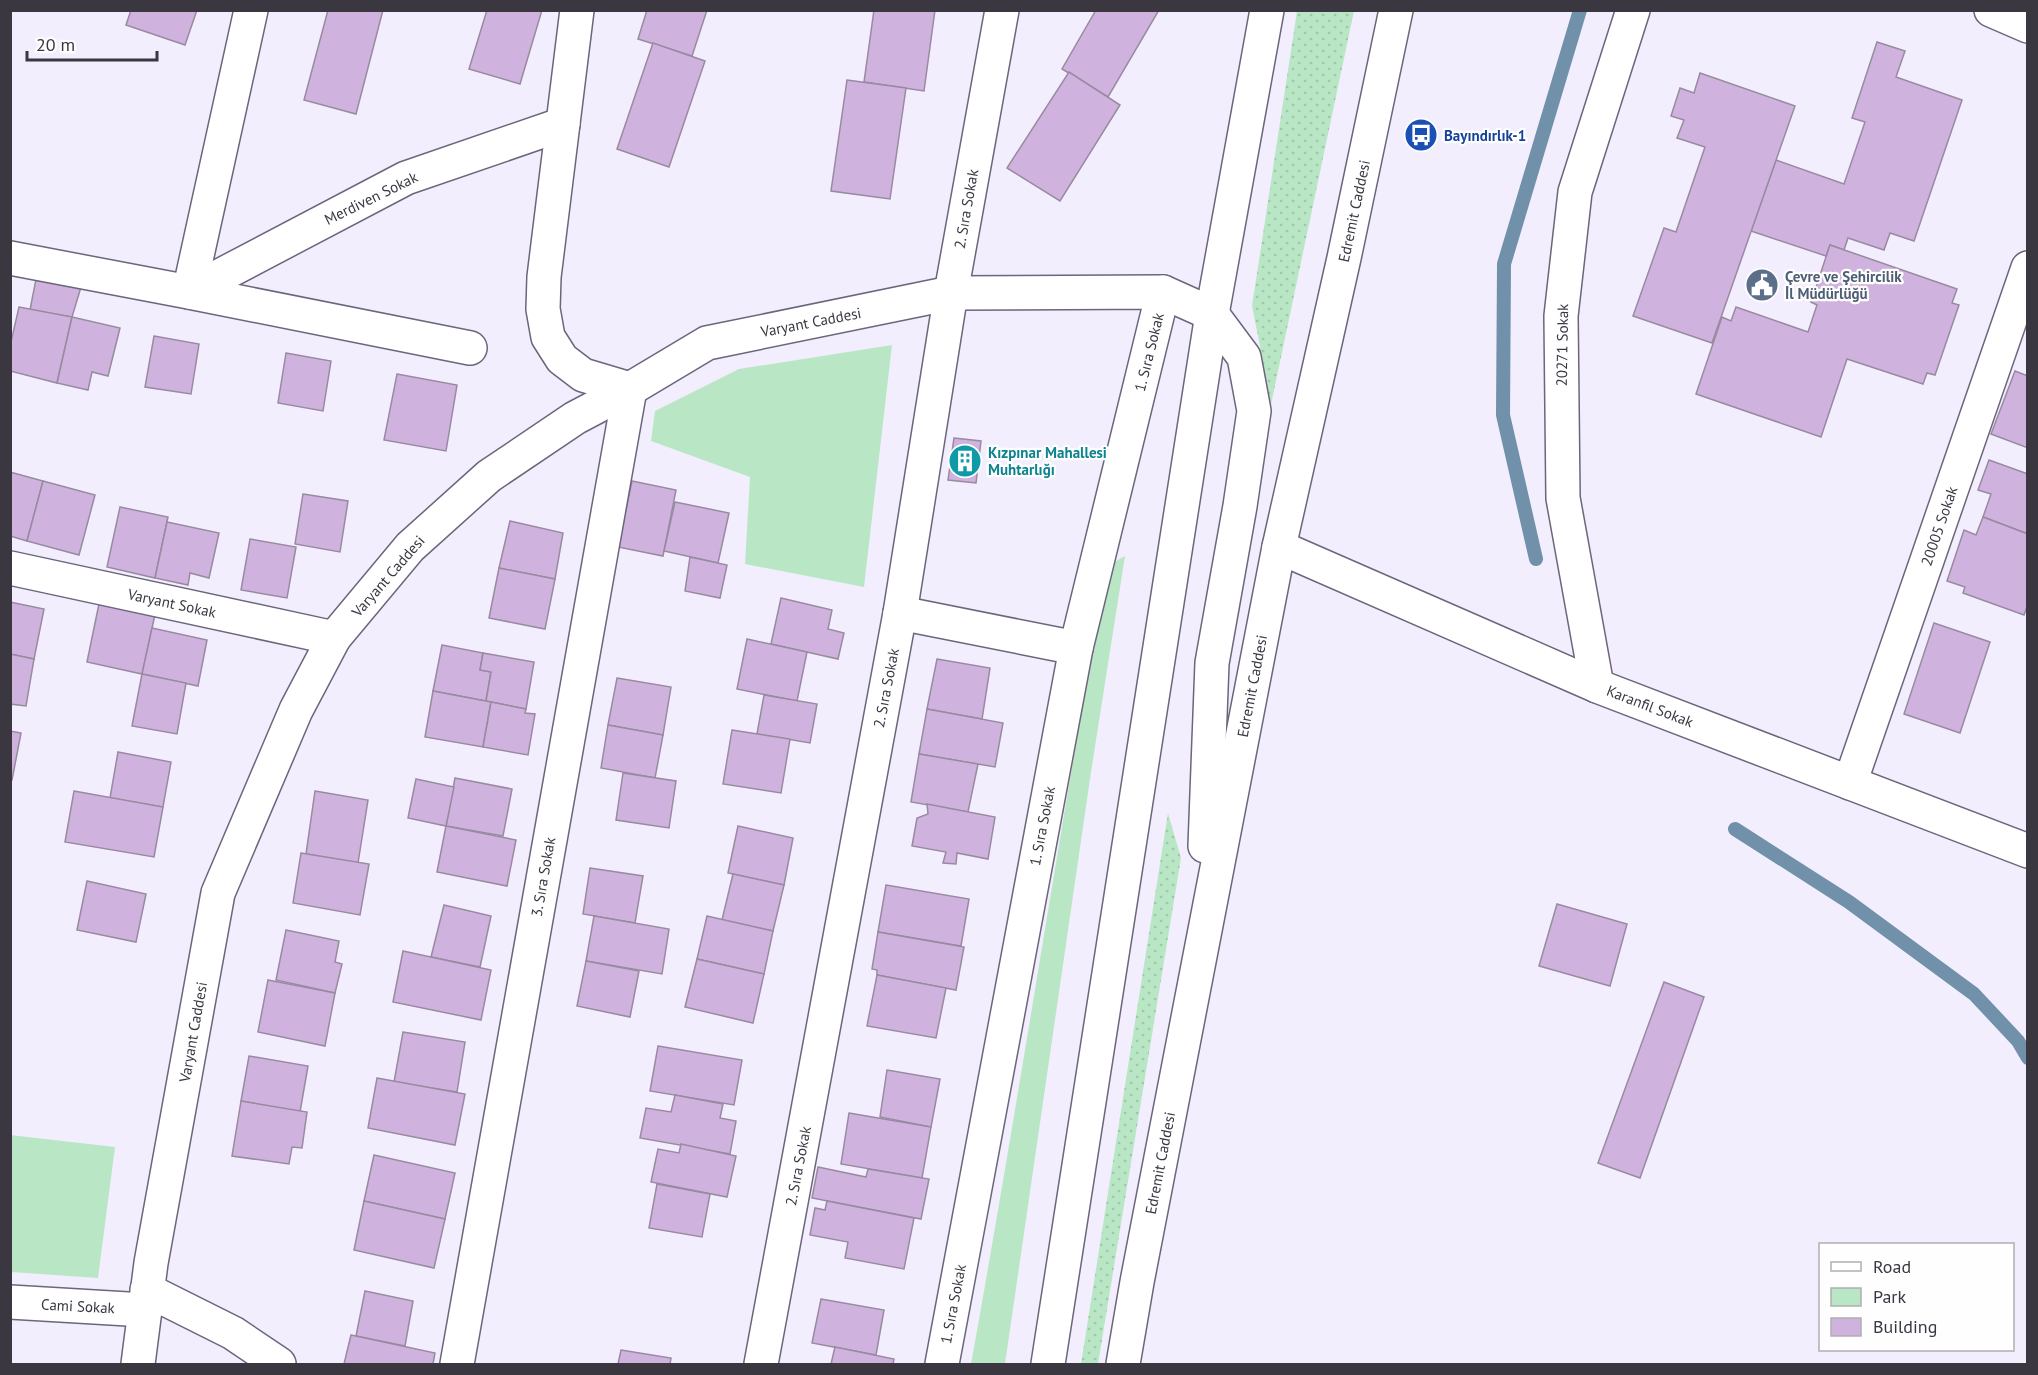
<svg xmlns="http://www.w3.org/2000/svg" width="2038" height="1375" font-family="'PT Sans',sans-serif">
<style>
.grass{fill:url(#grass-dots)}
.green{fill:#b9e7c5}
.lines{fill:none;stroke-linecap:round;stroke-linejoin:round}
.stream{stroke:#7190a9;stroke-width:14}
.building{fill:#cfb3de;stroke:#988aa0;stroke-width:1.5}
.minor-casing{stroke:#6c657b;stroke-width:36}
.highway-casing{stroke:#6c657b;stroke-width:36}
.minor{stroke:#fff;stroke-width:33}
.highway{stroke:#fff;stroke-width:33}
.labels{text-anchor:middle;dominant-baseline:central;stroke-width:4.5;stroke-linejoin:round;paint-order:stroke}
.transit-label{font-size:15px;font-weight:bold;fill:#164399;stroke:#fefefe;text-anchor:start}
.street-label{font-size:15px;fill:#3a3741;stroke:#fefefe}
.service-label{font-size:15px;font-weight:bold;fill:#4e5e75;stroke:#fefefe;text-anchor:start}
.culture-label{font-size:15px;font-weight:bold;fill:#0d838f;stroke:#fefefe;text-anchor:start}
</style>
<defs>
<pattern id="grass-dots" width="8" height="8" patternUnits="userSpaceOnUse" patternTransform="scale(1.5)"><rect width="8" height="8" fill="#b9e7c5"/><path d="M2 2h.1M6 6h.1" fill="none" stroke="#a0c7aa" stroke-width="1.8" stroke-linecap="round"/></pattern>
</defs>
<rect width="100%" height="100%" fill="#f3eefd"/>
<g class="grass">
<polygon points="1297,11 1354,11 1269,414 1262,356 1252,306"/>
<polygon points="1168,813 1181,858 1098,1364 1081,1364"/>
</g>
<g class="green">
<polygon points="892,345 864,587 745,564 750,477 651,441 655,411 739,369"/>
<path d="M1125 556 1091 772 1005 1364H971C1019 1099 1059 832 1107 566Z"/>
<polygon points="10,1135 115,1147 98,1278 11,1272"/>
</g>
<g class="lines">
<g class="stream">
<polyline points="1536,559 1503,415 1504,264 1580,10"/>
<polyline points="1735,829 1849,902 1974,994 2018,1041 2028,1058"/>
</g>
</g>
<g class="building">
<polygon points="131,10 197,10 185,45 126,25"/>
<polygon points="328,10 383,10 356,114 304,100"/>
<polygon points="487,10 542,10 520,84 469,69"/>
<polygon points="647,10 707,10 692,56 638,39"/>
<polygon points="874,10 935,10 924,91 864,82"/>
<polygon points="1096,10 1159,10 1108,97 1062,69"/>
<polygon points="1877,42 1905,51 1896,77 1962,100 1914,241 1890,233 1884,250 1848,238 1844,250 1830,245 1826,256 1751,231 1776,160 1844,184 1865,122 1852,118"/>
<polygon points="653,43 705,61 669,167 617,149"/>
<polygon points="1069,72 1120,105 1060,201 1007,168"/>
<polygon points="1700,73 1795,106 1712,343 1633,316 1664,228 1676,232 1705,147 1677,138 1684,120 1671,116 1680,88 1694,93"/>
<polygon points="847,80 906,88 890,199 831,191"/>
<polygon points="1830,245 1957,289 1952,303 1959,305 1935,375 1927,373 1923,384 1847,359 1821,437 1696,394 1722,317 1731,321 1736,307 1808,332 1817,305 1811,302"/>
<polygon points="36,279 81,287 72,317 30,310"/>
<polygon points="19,307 72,317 57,383 10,371 10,346"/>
<polygon points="72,317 120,328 108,376 92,372 88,390 57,383"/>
<polygon points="154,336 199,344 191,394 145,387"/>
<polygon points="286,353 331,361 323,411 278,403"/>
<polygon points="2015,371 2028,376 2028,448 1991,434"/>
<polygon points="397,374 457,385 446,451 384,440"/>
<polygon points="954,438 981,441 976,483 948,480"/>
<polygon points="1989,460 2028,474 2028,534 1983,517 1991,494 1978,490"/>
<polygon points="10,472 43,481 27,541 10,536"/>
<polygon points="43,481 95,495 79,555 27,541"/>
<polygon points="632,481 676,490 663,556 618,547"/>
<polygon points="303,494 348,501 340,552 295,544"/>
<polygon points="675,502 729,513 718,563 664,551"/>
<polygon points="120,507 168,517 155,578 107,567"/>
<polygon points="1983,517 2028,534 2028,604 2024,615 1963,593 1965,587 1947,581 1964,530 1976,535"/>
<polygon points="510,521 563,533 555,579 499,568"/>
<polygon points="167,522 219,533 209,578 190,573 188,585 155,578"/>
<polygon points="250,539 296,547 287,598 241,590"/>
<polygon points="690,557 727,565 720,598 685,591"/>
<polygon points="499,568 555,579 545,629 489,618"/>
<polygon points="781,598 832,610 828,629 844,633 838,659 771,644"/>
<polygon points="100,599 156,610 142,674 87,662"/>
<polygon points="10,602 44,609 34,659 10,654"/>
<polygon points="1934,623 1990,642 1960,733 1904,714"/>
<polygon points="152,628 207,640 198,686 142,674"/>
<polygon points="747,639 807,652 797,701 737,689"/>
<polygon points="442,645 483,653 480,670 491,672 486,701 433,691"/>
<polygon points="483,653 534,662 526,709 486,701 491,672 480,670"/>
<polygon points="10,654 34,659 26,706 10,704"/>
<polygon points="937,659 990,668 982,719 927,709"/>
<polygon points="142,674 186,683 177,734 132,726"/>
<polygon points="617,678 671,687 663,735 608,725"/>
<polygon points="433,691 491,702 483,747 425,737"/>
<polygon points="764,695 817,704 810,743 757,734"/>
<polygon points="491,702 526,709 525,713 535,714 528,755 483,747"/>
<polygon points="927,709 1003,723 995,767 919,754"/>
<polygon points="608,725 663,735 655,778 601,768"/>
<polygon points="732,730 790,739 781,793 723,784"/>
<polygon points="10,731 21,733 12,780 10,780"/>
<polygon points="118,752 171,762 163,807 110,798"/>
<polygon points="919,754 978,764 968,812 911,802"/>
<polygon points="623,773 676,781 669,828 616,820"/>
<polygon points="455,778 512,789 503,836 446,826"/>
<polygon points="416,779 454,787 446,826 408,818"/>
<polygon points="74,791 163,807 154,857 65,842"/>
<polygon points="315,791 368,800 358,863 306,854"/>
<polygon points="927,804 995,817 988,859 957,853 956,864 943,863 946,852 912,846 917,818 928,814"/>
<polygon points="446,826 516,840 507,886 437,872"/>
<polygon points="738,826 793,838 784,885 728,873"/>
<polygon points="301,853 369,864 360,915 293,903"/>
<polygon points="590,868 643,876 635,923 583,914"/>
<polygon points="733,874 784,885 773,931 722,920"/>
<polygon points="87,881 146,894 136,942 77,930"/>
<polygon points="886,885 969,899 961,946 878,932"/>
<polygon points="1557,904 1627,924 1610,986 1539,966"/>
<polygon points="444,905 491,916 480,967 431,957"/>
<polygon points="594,916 669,929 662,974 586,961"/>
<polygon points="707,916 773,931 764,974 697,959"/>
<polygon points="286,930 339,941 335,962 342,964 335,993 276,980"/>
<polygon points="878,932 964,947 956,990 877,975 877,970 872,969"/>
<polygon points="403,951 491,970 481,1020 393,1002"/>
<polygon points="697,959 764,974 753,1023 685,1007"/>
<polygon points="586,961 639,971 630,1017 577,1006"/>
<polygon points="877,975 946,988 936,1038 867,1026"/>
<polygon points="268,980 335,993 325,1046 258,1032"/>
<polygon points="1664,982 1704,997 1640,1178 1598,1163"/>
<polygon points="403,1032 465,1042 457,1092 394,1082"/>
<polygon points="658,1046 742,1060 734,1105 650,1091"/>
<polygon points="249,1056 308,1066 300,1112 241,1101"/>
<polygon points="887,1070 940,1079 931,1127 880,1117"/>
<polygon points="377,1078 465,1094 455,1145 368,1128"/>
<polygon points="675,1095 723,1104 720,1118 736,1121 730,1154 640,1138 646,1108 671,1112"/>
<polygon points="241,1101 307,1112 302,1148 292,1147 289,1164 232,1156"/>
<polygon points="849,1113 931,1127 922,1178 841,1164"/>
<polygon points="681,1144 736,1156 727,1197 651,1182 658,1149 679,1153"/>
<polygon points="374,1155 455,1173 445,1219 364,1201"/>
<polygon points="818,1167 866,1177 868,1169 929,1179 921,1219 812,1198"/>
<polygon points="657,1184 710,1194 702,1237 649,1228"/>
<polygon points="364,1201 445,1219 434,1268 354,1250"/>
<polygon points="827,1201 914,1218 904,1269 845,1258 848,1242 810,1235 815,1208 825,1210"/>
<polygon points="365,1291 413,1301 405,1346 356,1336"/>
<polygon points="821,1299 884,1310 876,1355 812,1343"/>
<polygon points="351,1335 435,1353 433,1364 344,1364"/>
<polygon points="835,1347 894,1359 893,1364 831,1364"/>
<polygon points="621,1350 671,1358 670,1364 618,1364"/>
</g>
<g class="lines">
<g class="minor-casing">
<g id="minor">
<polyline points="251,10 189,292 470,348"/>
<polyline points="1991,10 2028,26"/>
<polyline points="10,258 189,292 406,178 563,124"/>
<polyline points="1279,547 1597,686 2028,851"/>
<polyline points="10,568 334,638"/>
<polyline points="900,613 1076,648"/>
<polyline points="1597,686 1563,498 1561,316 1575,192 1633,10"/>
<polyline points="1850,783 2028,268"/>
<polyline points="147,1290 233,1333 279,1364"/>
<polyline points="10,1302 145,1310"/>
<polyline points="138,1364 151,1263 218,893 296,710 334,638 410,547 489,476 575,418 630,389 707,343 951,293 1163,292 1212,314"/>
<polyline points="457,1364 630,389 583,375 562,359 548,337 543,309 544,277 577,10"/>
<polyline points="761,1364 900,613 951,293 1002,10"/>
<polyline points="942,1364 1076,648 1163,292"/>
</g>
</g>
<g class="highway-casing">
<g id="highway">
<polyline points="1205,846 1212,663 1240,506 1254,411 1244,357 1212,314"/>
<polyline points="1048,1364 1212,314 1267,10"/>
<polyline points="1123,1364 1137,1282 1279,547 1344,258 1396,10"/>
</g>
</g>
<use href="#minor" class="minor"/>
<use href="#highway" class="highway"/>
</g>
<defs>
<g id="bus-disc" transform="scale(1.725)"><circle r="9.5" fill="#1a4fb4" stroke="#fefefe"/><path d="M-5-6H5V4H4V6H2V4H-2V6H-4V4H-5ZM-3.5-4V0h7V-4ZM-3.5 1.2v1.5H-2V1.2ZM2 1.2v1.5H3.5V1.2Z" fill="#fff"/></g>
<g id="civic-disc" transform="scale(1.725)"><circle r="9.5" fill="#5c6f8a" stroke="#fefefe"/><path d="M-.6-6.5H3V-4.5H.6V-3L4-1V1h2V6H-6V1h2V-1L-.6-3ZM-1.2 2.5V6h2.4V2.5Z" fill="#fff"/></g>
<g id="building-disc" transform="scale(1.725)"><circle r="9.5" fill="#0f9aa8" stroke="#fefefe"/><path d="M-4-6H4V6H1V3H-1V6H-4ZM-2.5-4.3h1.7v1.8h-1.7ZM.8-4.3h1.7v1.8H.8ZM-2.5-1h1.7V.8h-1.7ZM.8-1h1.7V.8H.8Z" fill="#fff"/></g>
</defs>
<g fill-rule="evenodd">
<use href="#bus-disc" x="1421" y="135"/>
<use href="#civic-disc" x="1762" y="285"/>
<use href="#building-disc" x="965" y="461"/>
</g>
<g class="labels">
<g class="transit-label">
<text x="1444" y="135">Bayındırlık-1</text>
</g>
<g class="street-label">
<text transform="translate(371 198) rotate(-26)">Merdiven Sokak</text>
<text transform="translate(966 209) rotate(-80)">2. Sıra Sokak</text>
<text transform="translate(1354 211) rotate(-78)">Edremit Caddesi</text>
<text transform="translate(811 322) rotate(-11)">Varyant Caddesi</text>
<text transform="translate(1562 345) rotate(-89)">20271 Sokak</text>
<text transform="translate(1149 352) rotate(-76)">1. Sıra Sokak</text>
<text transform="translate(1939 526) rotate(-71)">20005 Sokak</text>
<text transform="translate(388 576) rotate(-49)">Varyant Caddesi</text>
<text transform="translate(172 603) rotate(12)">Varyant Sokak</text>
<text transform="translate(1252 686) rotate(-79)">Edremit Caddesi</text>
<text transform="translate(886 688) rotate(-79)">2. Sıra Sokak</text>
<text transform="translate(1650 706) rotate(21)">Karanfil Sokak</text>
<text transform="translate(1042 826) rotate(-79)">1. Sıra Sokak</text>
<text transform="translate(543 877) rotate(-80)">3. Sıra Sokak</text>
<text transform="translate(193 1032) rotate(-80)">Varyant Caddesi</text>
<text transform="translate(1160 1163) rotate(-79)">Edremit Caddesi</text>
<text transform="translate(798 1166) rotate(-79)">2. Sıra Sokak</text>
<text transform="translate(953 1304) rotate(-79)">1. Sıra Sokak</text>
<text transform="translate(78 1306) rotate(3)">Cami Sokak</text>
</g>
<g class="service-label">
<text x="1785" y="276">Çevre ve Şehircilik<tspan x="1785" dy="17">İl Müdürlüğü</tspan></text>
</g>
<g class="culture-label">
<text x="988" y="452">Kızpınar Mahallesi<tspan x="988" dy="17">Muhtarlığı</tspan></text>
</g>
</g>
<rect width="2038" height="1375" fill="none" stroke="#3a3741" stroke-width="24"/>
<rect x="1819" y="1243" width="195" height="108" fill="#fefefe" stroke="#b0aeb2" stroke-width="1.5"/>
<rect x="1831" y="1262" width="30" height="9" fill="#ffffff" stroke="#b0aeb2" stroke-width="1.5"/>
<text x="1873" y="1273" font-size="18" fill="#3a3741">Road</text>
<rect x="1831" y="1288" width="30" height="18" fill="#b9e7c5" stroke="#b0aeb2" stroke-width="1.5"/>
<text x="1873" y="1303" font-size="18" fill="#3a3741">Park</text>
<rect x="1831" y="1318" width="30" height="18" fill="#cfb3de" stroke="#b0aeb2" stroke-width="1.5"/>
<text x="1873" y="1333" font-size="18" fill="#3a3741">Building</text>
<path d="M27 51v9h130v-9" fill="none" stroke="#3a3741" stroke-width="3"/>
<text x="36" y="51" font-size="18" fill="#3a3741" stroke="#fefefe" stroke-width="4.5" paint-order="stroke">20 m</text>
</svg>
